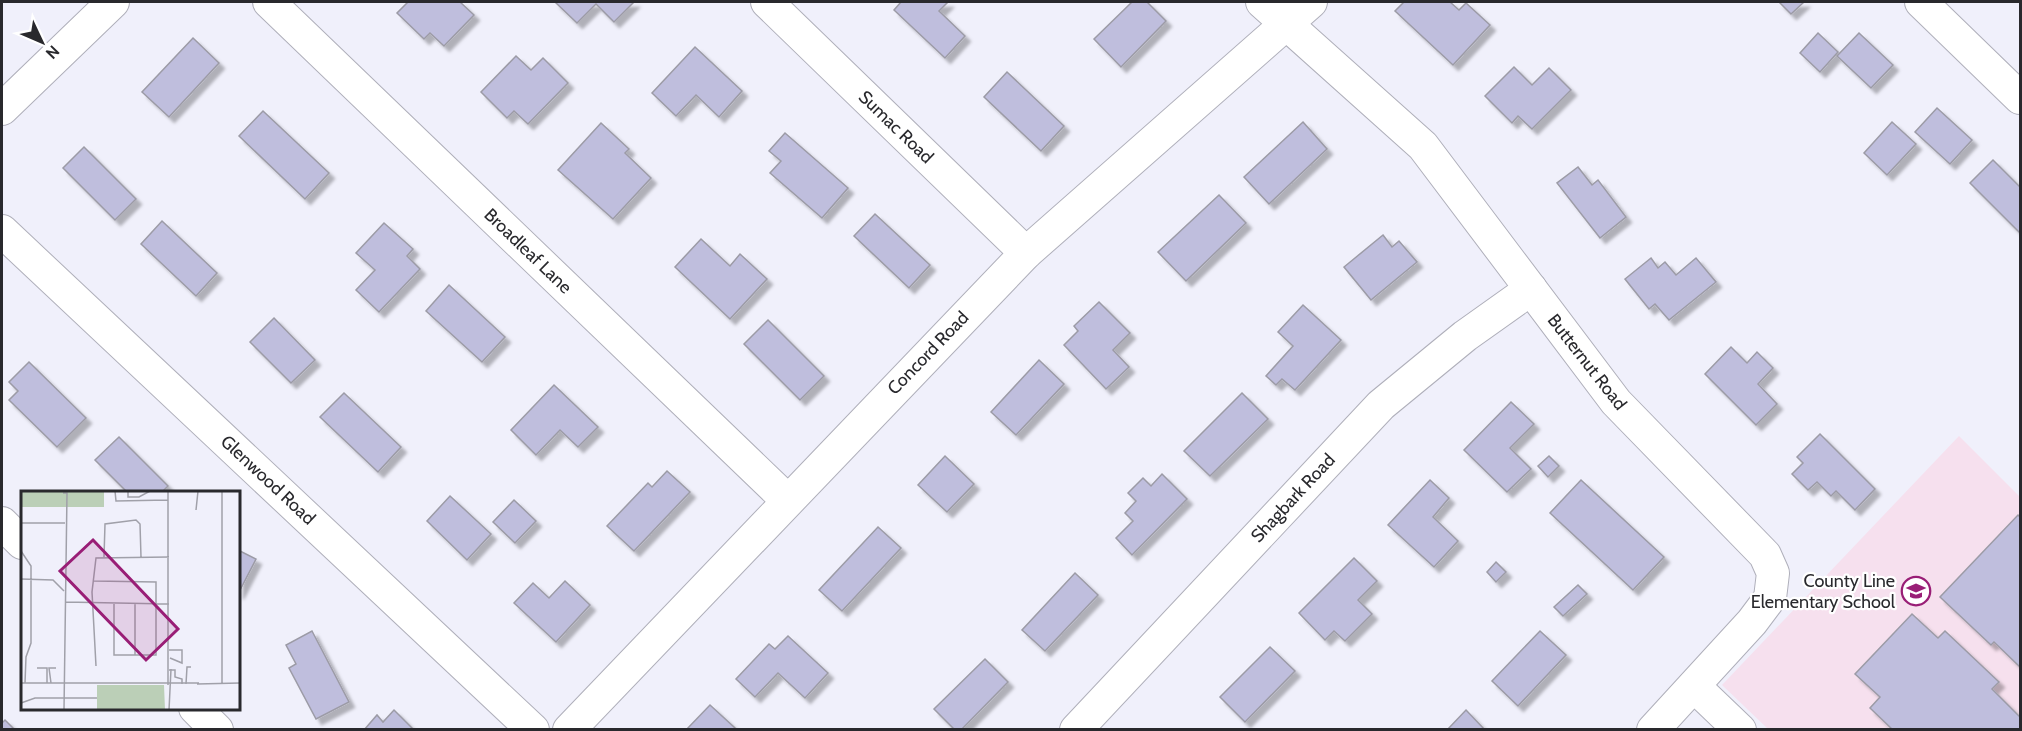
<svg xmlns="http://www.w3.org/2000/svg" width="2022" height="731" font-family="Cabin,sans-serif">
<style>
.education{fill:#f6e0ee}
.building{fill:#bfbedd;stroke:#9c9ba6;stroke-width:1.5;filter:url(#shadow)}
.lines{fill:none;stroke-linecap:round;stroke-linejoin:round}
.minor-casing{stroke:#afafba;stroke-width:34}
.minor{stroke:#fff;stroke-width:32}
.labels{text-anchor:middle;dominant-baseline:central;stroke-width:4.5;stroke-linejoin:round;paint-order:stroke}
.street-label{font-size:18px;fill:#29292d;stroke:#fff}
.poi-label{font-size:18px;fill:#29292d;stroke:#fff;text-anchor:end}
.inset-road{fill:none;stroke:#a0a0a9;stroke-width:1.5}
.view{fill:#991e76;fill-opacity:0.15;stroke:#991e76;stroke-width:3}
.inset-edge{fill:none;stroke:#29292d;stroke-width:3}
</style>
<defs>
<filter id="shadow"><feDropShadow dx="5.5" dy="5.5" stdDeviation="1.5" flood-color="#0004"/></filter>
</defs>
<rect width="100%" height="100%" fill="#f0f0fb"/>
<polygon class="education" points="1959,436 2020,497 2020,729 1768,729 1722,685"/>
<g class="building">
<polygon points="408,2 460,2 474,15 444,46 430,33 424,39 397,13"/>
<polygon points="555,2 634,2 614,22 596,4 577,23"/>
<polygon points="901,2 948,2 939,11 965,36 945,58 894,10"/>
<polygon points="1132,2 1147,2 1166,21 1121,67 1094,39"/>
<polygon points="1404,2 1450,2 1459,10 1466,3 1490,25 1453,65 1395,11"/>
<polygon points="1779,2 1804,2 1791,14"/>
<polygon points="1818,33 1838,52 1820,72 1800,53"/>
<polygon points="1859,33 1893,65 1871,88 1837,56"/>
<polygon points="193,38 219,63 169,117 142,92"/>
<polygon points="695,47 742,91 719,117 696,95 676,116 652,93"/>
<polygon points="516,56 531,70 543,58 568,83 528,124 514,111 507,118 481,92"/>
<polygon points="1514,67 1532,85 1549,68 1571,90 1532,129 1518,116 1512,123 1485,96"/>
<polygon points="1007,72 1064,126 1041,151 984,97"/>
<polygon points="1937,108 1972,140 1950,164 1915,132"/>
<polygon points="263,111 329,173 305,199 239,136"/>
<polygon points="1303,122 1327,149 1269,204 1244,177"/>
<polygon points="1892,122 1916,144 1887,175 1864,153"/>
<polygon points="601,123 629,149 625,153 651,178 613,219 558,170"/>
<polygon points="785,133 848,188 822,218 770,173 781,161 769,151"/>
<polygon points="84,147 136,199 115,220 63,168"/>
<polygon points="1993,160 2020,187 2020,233 1970,183"/>
<polygon points="1578,167 1592,185 1598,180 1626,217 1600,238 1557,183"/>
<polygon points="1219,195 1246,223 1186,281 1158,252"/>
<polygon points="875,214 930,265 909,288 854,236"/>
<polygon points="162,221 217,273 196,296 141,244"/>
<polygon points="384,223 413,249 407,256 420,269 379,312 356,290 375,270 356,253"/>
<polygon points="1383,235 1392,247 1399,241 1417,262 1371,300 1344,267"/>
<polygon points="701,239 730,266 740,254 767,279 730,319 675,267"/>
<polygon points="1651,258 1658,268 1665,262 1676,275 1696,258 1716,282 1669,320 1655,304 1649,309 1625,279"/>
<polygon points="449,285 505,337 482,362 426,311"/>
<polygon points="1099,302 1130,333 1113,350 1129,367 1106,389 1064,345 1078,331 1074,326"/>
<polygon points="1303,305 1341,340 1295,390 1282,379 1276,385 1266,376 1293,346 1278,332"/>
<polygon points="274,318 315,360 291,383 250,342"/>
<polygon points="768,320 824,376 800,400 744,344"/>
<polygon points="1731,347 1747,363 1757,352 1773,368 1758,384 1777,404 1756,425 1705,374"/>
<polygon points="1039,360 1064,384 1016,435 991,412"/>
<polygon points="29,362 86,418 57,447 9,400 18,391 9,382"/>
<polygon points="554,385 598,427 578,447 560,430 536,455 511,430"/>
<polygon points="344,393 401,447 378,472 320,417"/>
<polygon points="1242,393 1268,419 1210,476 1184,451"/>
<polygon points="1511,402 1534,424 1510,448 1531,469 1507,492 1464,450"/>
<polygon points="1820,434 1875,489 1855,510 1836,491 1831,496 1817,482 1808,490 1792,474 1803,463 1797,457"/>
<polygon points="119,437 168,486 162,492 127,492 95,460"/>
<polygon points="945,456 974,484 947,512 918,485"/>
<polygon points="1549,456 1559,466 1548,477 1538,466"/>
<polygon points="667,471 690,492 634,551 607,526 648,483 652,487"/>
<polygon points="1162,474 1187,499 1132,555 1116,538 1133,521 1125,513 1136,501 1128,493 1143,478 1151,486"/>
<polygon points="1430,480 1449,498 1433,517 1458,541 1434,567 1388,525"/>
<polygon points="1581,480 1664,557 1633,590 1550,513"/>
<polygon points="450,496 491,534 467,560 427,521"/>
<polygon points="514,500 536,521 515,543 493,522"/>
<polygon points="2018,515 2020,517 2020,667 1994,642 1991,645 1940,597"/>
<polygon points="878,527 901,548 842,611 819,590"/>
<polygon points="238,550 256,559 238,594"/>
<polygon points="1354,558 1377,581 1358,600 1372,614 1345,641 1334,631 1325,640 1299,613"/>
<polygon points="1496,562 1506,572 1496,582 1487,572"/>
<polygon points="1075,573 1098,595 1045,651 1022,630"/>
<polygon points="565,581 590,605 556,642 514,603 533,583 549,598"/>
<polygon points="1578,585 1587,594 1563,616 1554,607"/>
<polygon points="1912,614 1938,638 1945,631 1999,682 1992,689 2020,717 2020,730 1893,730 1870,708 1880,697 1855,674"/>
<polygon points="312,631 349,702 316,719 289,668 296,664 286,645"/>
<polygon points="1540,631 1566,655 1518,706 1492,681"/>
<polygon points="788,636 828,673 805,698 778,673 755,697 736,679 769,644 775,649"/>
<polygon points="1270,647 1295,671 1245,722 1220,697"/>
<polygon points="985,659 1008,682 961,730 955,730 934,709"/>
<polygon points="710,705 735,728 734,730 686,730"/>
<polygon points="394,710 414,730 364,730 377,715 383,722"/>
<polygon points="1466,710 1485,730 1447,730"/>
<polygon points="5,720 15,730 2,730 2,723"/>
</g>
<g class="lines">
<g class="minor-casing">
<g id="minor">
<polyline points="269,2 787,500"/>
<polyline points="767,2 1026,253"/>
<polyline points="1262,2 1423,146 1616,402 1765,555 1773,573 1770,598 1752,622 1653,730"/>
<polyline points="1921,2 2020,98"/>
<polyline points="2,109 113,2"/>
<polyline points="2,231 533,730"/>
<polyline points="2,523 22,543"/>
<polyline points="1694,686 1740,730"/>
<polyline points="195,708 217,730"/>
<polyline points="569,730 1026,253 1311,2"/>
<polyline points="1076,730 1381,405 1465,336 1531,289"/>
</g>
</g>
<use href="#minor" class="minor"/>
</g>
<defs>
<g id="school-ring" transform="scale(1.5)"><circle r="9.5" fill="#fff" stroke="#991e76" stroke-width="1.5"/><path d="M0-5L7-2L0 1L-7-2ZM-4 1L0 2.5L4 1V4Q0 6-4 4Z" fill="#991e76"/></g>
</defs>
<g fill-rule="evenodd">
<use href="#school-ring" x="1916" y="591"/>
</g>
<g class="labels">
<g class="street-label">
<text transform="translate(896 127) rotate(44)">Sumac Road</text>
<text transform="translate(528 251) rotate(44)">Broadleaf Lane</text>
<text transform="translate(928 353) rotate(-46)">Concord Road</text>
<text transform="translate(1587 362) rotate(52)">Butternut Road</text>
<text transform="translate(268 480) rotate(43)">Glenwood Road</text>
<text transform="translate(1293 498) rotate(-47)">Shagbark Road</text>
</g>
<g class="poi-label">
<text x="1895" y="581">County Line<tspan x="1895" dy="21">Elementary School</tspan></text>
</g>
</g>
<g transform="translate(21 491)">
<rect width="219" height="219" fill="#f0f0fb"/>
<path d="M0 0H83V16H0ZM76 194H143L144 219H76Z" fill="#bbcfb7"/>
<path class="inset-road" d="M94 0 95 10 147 9M107 0V6H118L129 0H147M42 2H46L43 219M175 19 177 0M0 32H44M0 60 10 75V152L5 166 4 192M83 66 84 33 115 29 119 33 120 66M0 88 32 89 43 100M73 90 135 91V164H93V113M44 111 148 113M114 113V164M148 159H161V172L149 167M75 175 71 101 75 67 148 66M16 177H26V192M148 179H154V186L161 188V193M0 192H178M30 192 28 177H35M201 192V0M165 193 166 176H170M176 193 219 192M147 194V0M0 212 14 207H76M148 219 150 178"/>
<path class="view" d="M72 49 157 138 125 169 39 80Z"/>
<rect width="219" height="219" class="inset-edge"/>
</g>
<rect width="2022" height="731" fill="none" stroke="#29292d" stroke-width="6"/>
<g transform="translate(42 42) rotate(134)" stroke="#ffffff" stroke-width="4.5" paint-order="stroke">
<path d="M0-4.5L10 22L0 15L-10 22Z" fill="#29292d"/>
<text y="-9" font-size="16" font-weight="bold" text-anchor="middle" fill="#29292d">N</text>
</g>
</svg>
